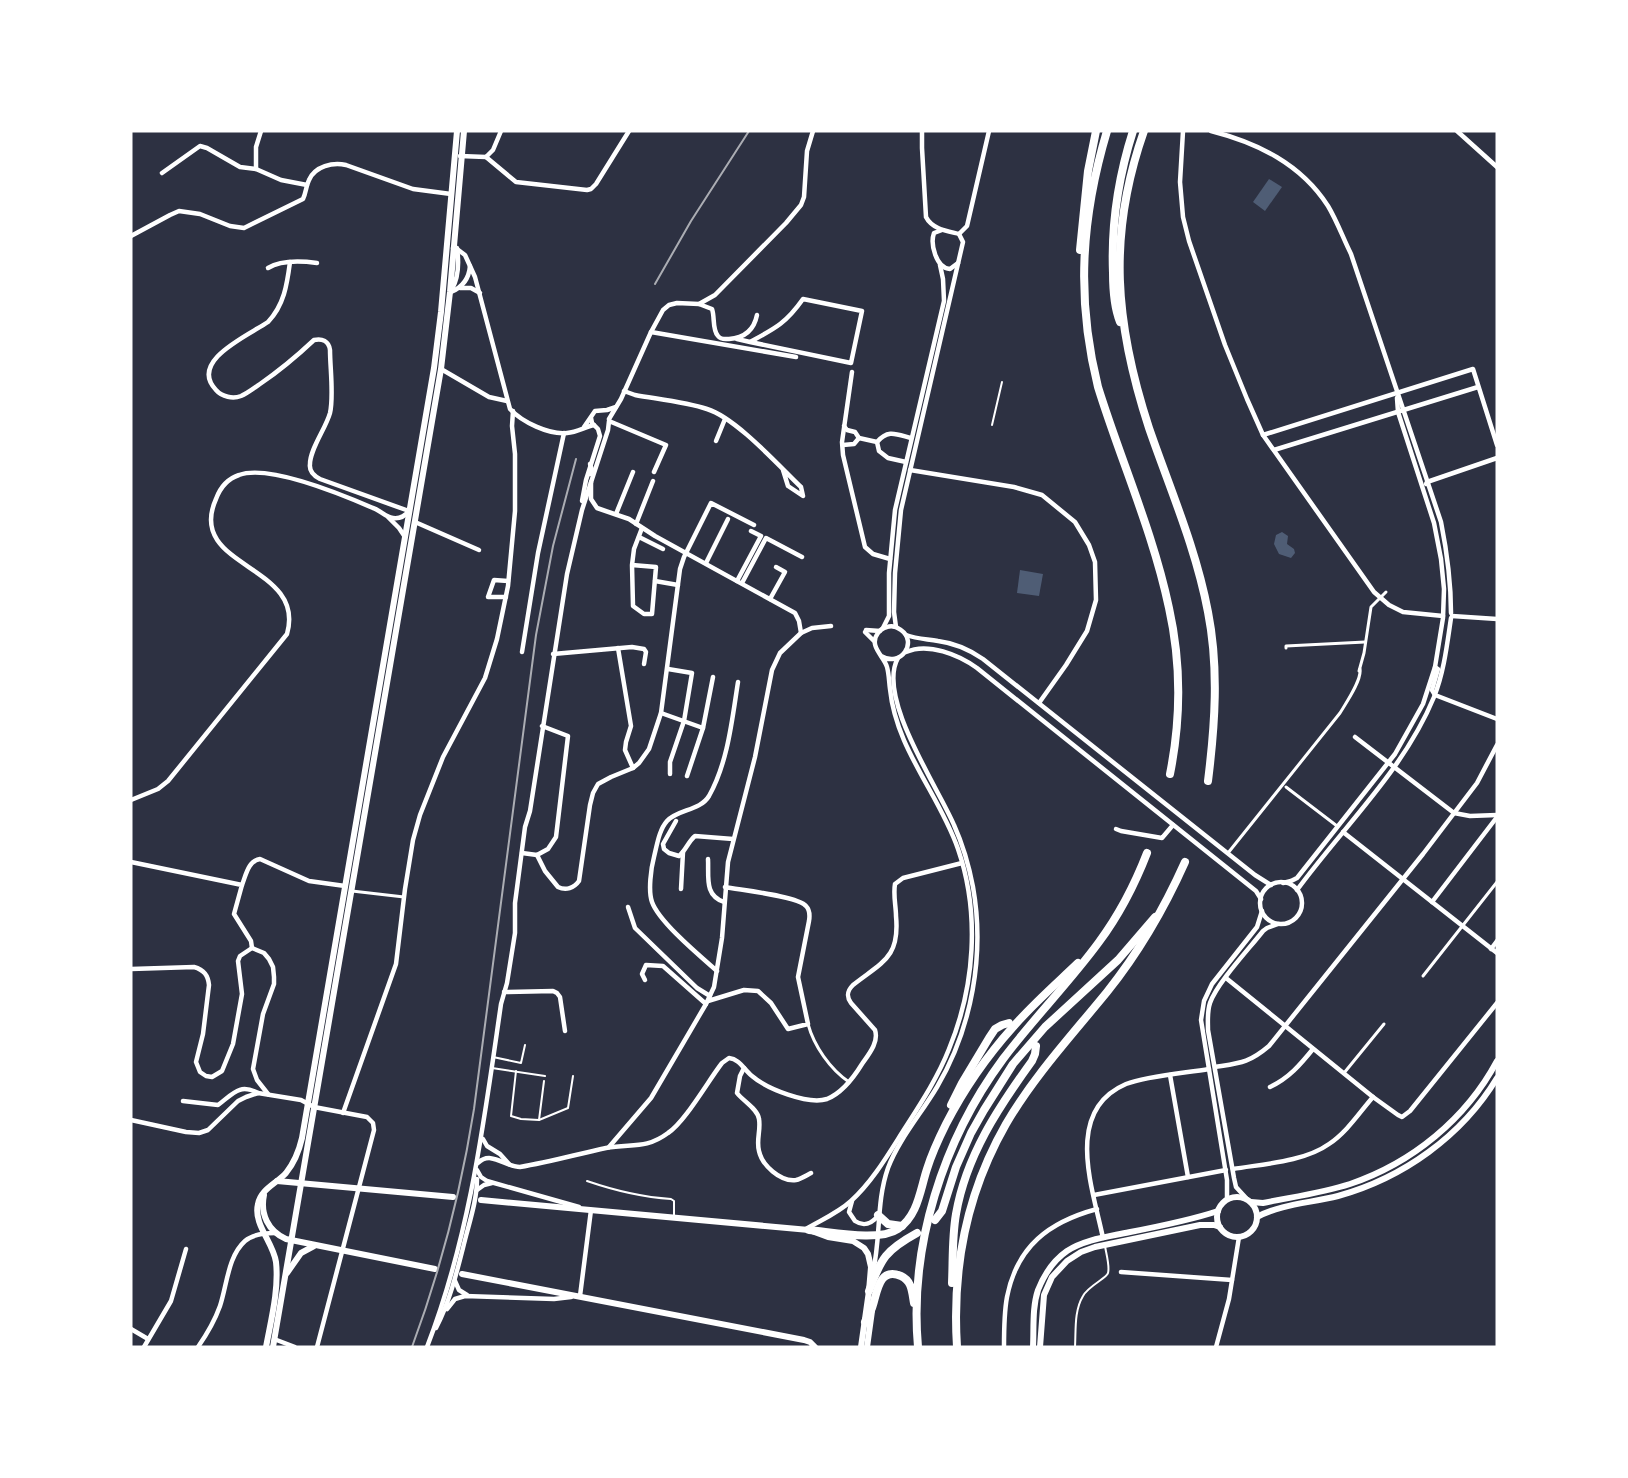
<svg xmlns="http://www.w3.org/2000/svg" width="1628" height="1478" font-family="'Space Grotesk',sans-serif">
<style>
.water{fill:#4f5d75}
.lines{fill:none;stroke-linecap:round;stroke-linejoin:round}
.service{stroke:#fff;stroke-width:2}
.pedestrian{stroke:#fff;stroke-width:3}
.minor{stroke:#fff;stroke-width:4.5}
.secondary{stroke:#fff;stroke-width:6}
.motorway{stroke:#fff;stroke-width:8}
.rail{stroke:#abadb3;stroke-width:2}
</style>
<rect width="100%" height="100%" fill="#2d3142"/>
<g class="water">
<polygon points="1269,179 1282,187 1265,211 1253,202"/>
<polygon points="1282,532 1288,536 1287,544 1294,549 1295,553 1291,558 1279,554 1274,544 1276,535"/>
<polygon points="1020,570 1043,574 1039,596 1017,593"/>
</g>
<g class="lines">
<g class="service">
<polyline points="992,425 1002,382"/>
<polyline points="493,1057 521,1063 525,1045"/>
<polyline points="492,1068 545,1076"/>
<polyline points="516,1071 511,1116 521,1119 539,1120 544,1081"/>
<polyline points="539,1120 568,1108 573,1076"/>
<path d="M587 1181C616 1191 640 1197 671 1199L674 1201V1216"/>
<path d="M1075 1347C1076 1330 1074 1311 1083 1296 1088 1286 1107 1278 1108 1273 1110 1266 1106 1253 1105 1246"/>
</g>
<g class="pedestrian">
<polyline points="1286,648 1286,646 1365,642"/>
<polyline points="1359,671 1364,653 1371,607 1386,592"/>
<polyline points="1286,787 1337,826"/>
<path d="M1228 853 1340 713C1346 703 1362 680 1360 669"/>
<polyline points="352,891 404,897"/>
<polyline points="1423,976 1497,882"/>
<path d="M808 1024C814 1046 830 1069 849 1082"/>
<polyline points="1344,1073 1384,1024"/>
</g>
<g class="minor">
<polyline points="1183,131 1180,182 1183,217 1189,241 1225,345 1247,399 1263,435 1374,592 1389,605 1403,612 1443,616"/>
<path d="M1211 131C1258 143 1301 164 1328 206 1337 221 1343 238 1351 254L1441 522C1447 552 1451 582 1451 613"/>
<polyline points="1457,131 1497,167"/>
<polyline points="460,156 486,157 493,150 501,131"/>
<polyline points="486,157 516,182 587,190 591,189 596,184 629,131"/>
<polyline points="256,169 256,147 261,131"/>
<polyline points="162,173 200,146 207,148 240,167 256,169 281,180 307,185"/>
<path d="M942 230 934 233C930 244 936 268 950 269L958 263"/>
<polyline points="959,234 967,226 989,131"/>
<path d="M131 236 170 215 179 211 200 214 230 226 244 228 303 199C306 193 306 186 309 180 315 166 333 162 346 165L413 189 451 194"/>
<path d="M453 248 457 249 465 255 475 277 510 409C522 422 549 435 567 433 577 432 585 427 594 425"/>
<path d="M268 268C281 260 302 261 317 263"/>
<polyline points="460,288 471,288 480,293"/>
<path d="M452 289C459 277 459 262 457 248"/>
<path d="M451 292C463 287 469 279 470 266"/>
<path d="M699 304 712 309C715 317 712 330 718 336 721 340 725 339 729 339 744 338 754 330 757 315"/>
<polyline points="651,332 796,357"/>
<path d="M737 339 750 342 851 363 862 311 803 299C786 323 776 328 750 342"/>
<polyline points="441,369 489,397 507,401"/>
<polyline points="852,372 842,442 843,455 865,547 873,554 890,559"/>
<path d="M624 391 635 395C657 399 686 402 707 409 736 418 778 465 801 487L803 496 788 486 783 470"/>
<polyline points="609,419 621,399 651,332 663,310 669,305 677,303 699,304 715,295 786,223 801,205 804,197 807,151 813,131"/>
<path d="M844 426 847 430 855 432 859 438 877 442C888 429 896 434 911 438"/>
<polyline points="584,427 595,411 607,410 616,407"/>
<polyline points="1263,435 1473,369 1497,445"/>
<polyline points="716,441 725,419"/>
<polyline points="877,442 879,451 888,458 906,462"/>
<polyline points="843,445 854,444 859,438"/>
<polyline points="1274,450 1478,387"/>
<polyline points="590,464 592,470 590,474"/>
<polyline points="910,470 1014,487 1042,495 1075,522 1089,545 1095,562 1096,600 1087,631 1066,665 1039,703"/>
<polyline points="591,482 591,499 597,508 629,519 655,536 795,613 799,621 801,633"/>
<polyline points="1426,484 1427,482 1497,458"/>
<polyline points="582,501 586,480 600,436 598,429 592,423 591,418"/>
<polyline points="616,514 633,472"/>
<polyline points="388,517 399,528 405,537"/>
<polyline points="636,524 653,481"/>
<polyline points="414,525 415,522 479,550"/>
<polyline points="639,537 663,549"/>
<polyline points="706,563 728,519"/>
<polyline points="632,565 633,606 644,614 652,614 656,567 632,565 634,549 642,528"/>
<polyline points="655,581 678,585"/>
<polyline points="737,581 761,536 751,531"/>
<polyline points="742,583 766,538 802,557"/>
<polyline points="506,597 488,597 494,580 508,581"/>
<polyline points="770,599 785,572 776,567"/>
<polyline points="1452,616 1497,619"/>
<path d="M896 627 894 612 895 573 901 510 963 242 959 234C947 231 932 229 926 217L922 148V131"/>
<polyline points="883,628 889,616 889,573 895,510 944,301 943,279 940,265"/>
<polyline points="866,630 880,631"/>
<polyline points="865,632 874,641"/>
<path d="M906 635C917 639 927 639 938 641 954 643 970 650 983 659L1255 875 1271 885"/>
<polyline points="618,648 631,726 626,742 625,750 633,768"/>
<polyline points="522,652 538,553 564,433"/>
<path d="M906 652C928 642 959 655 977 668L1251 887 1256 891 1261 899"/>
<polyline points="553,654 632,647 644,649 646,652 644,664"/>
<polyline points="1435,667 1438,669 1432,690 1435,695 1497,719"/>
<polyline points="668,669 692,673 684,721 670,762 670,774"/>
<polyline points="661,713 703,728"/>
<polyline points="1355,737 1454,813 1470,816 1497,815"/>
<polyline points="687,776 703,728 713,677"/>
<path d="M131 800 158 789 168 781 287 634C307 564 185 568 216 499 220 488 227 479 239 475 269 464 343 495 373 508 380 510 385 517 393 518 400 519 405 516 409 511L320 479C314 476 309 471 310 464 310 449 326 428 330 413 334 396 330 368 330 350 329 341 322 338 314 340 297 356 279 371 260 384 254 388 248 393 241 396 233 399 222 397 216 390 188 361 249 335 268 322 284 305 287 285 290 262"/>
<path d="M676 821 663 844 664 849 669 853 679 856C686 850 688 842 695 836L733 839"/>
<polyline points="1116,829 1121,831 1162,838 1173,825"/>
<polyline points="1343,832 1497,953"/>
<polyline points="522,853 537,855"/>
<path d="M537 855 545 871 558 887C566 891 574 888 579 881L590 805 593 793 598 784 611 777 633 768 639 763 649 749 661 713 680 569 684 557 711 503 754 525"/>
<polyline points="537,855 548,849 556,837 568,736 542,726"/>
<path d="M708 859C709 877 704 895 724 902"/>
<polyline points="131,862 242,885 234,914 251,941 252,948"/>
<circle cx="1281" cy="903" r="21"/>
<polyline points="1283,883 1291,881 1297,878 1395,754 1423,704 1435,667 1443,618 1444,589 1441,559 1434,523 1398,412 1397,398"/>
<path d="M242 885C246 875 248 861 260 859L309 881 345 886"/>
<polyline points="681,889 683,852"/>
<path d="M1297 890C1343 827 1404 770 1434 697 1444 672 1447 645 1451 618"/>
<polyline points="1432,902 1497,817"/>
<polyline points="628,907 635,928 697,988 710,996"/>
<polyline points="1491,949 1497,941"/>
<path d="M131 969 194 967C204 970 208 975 209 985L203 1034 196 1062 200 1072 206 1076 212 1077 222 1071 233 1044 242 994 238 961 240 956 252 948 264 953 269 959 273 967 274 977V984L263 1014 253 1069 257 1080 268 1094"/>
<path d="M717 971C700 956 659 922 652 902 648 891 651 868 654 857 657 845 659 830 667 821 678 809 700 811 709 796 728 762 732 720 738 682"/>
<polyline points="1226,978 1373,1097 1398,1115 1402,1117 1410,1111 1497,1003"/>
<polyline points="645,980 642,974 646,965 663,966 706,1004"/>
<polyline points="504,992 553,991 557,993 560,997 565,1031"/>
<path d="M708 1001 744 990 758 991 771 1003 788 1029 808 1024 798 977 809 921C810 915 810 910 806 906 798 896 740 890 725 887"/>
<path d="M1215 1067C1240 1063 1249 1063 1269 1046L1423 854 1477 783 1497 745"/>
<path d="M744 1068 740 1076 737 1093C743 1101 758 1109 759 1119 761 1130 756 1140 759 1151 762 1165 780 1182 796 1180 801 1179 807 1175 811 1173"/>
<polyline points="1170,1075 1188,1177"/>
<path d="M1270 1087C1289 1078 1300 1065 1313 1049"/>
<path d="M183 1101 218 1105C233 1094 239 1083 258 1093"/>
<polyline points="343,1113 396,964 405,889 413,840 420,815 443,757 485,678 497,639 508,586 515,511 515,454 512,426 513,411"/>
<polyline points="131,1120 186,1132 199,1133 208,1130 238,1101 246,1097 258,1093 301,1100 314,1107 367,1117 373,1123 374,1130 317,1347"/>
<polyline points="483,1139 487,1146 500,1154 509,1164"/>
<polyline points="609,1147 651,1098 706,1004 714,987 722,938 728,862 755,757 772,670 780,653 801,633 812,628 831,626"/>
<path d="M478 1163C491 1150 505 1167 520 1167 549 1162 578 1154 606 1148 631 1143 645 1150 668 1133 685 1122 708 1081 722 1063L729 1058C740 1059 744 1070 752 1076 767 1089 808 1105 827 1099 842 1093 854 1077 862 1064 869 1054 879 1042 875 1030L851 1003C846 996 847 991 853 985 882 962 900 958 896 916 896 906 893 895 895 884L903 878 962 863"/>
<path d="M1233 1169C1262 1164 1304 1162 1329 1144 1347 1132 1359 1113 1373 1097"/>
<polyline points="477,1170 481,1177 487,1181 579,1207"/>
<polyline points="477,1190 484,1185 492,1183"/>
<polyline points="1094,1195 1226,1170"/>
<polyline points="1227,1199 1227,1180 1201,1020 1204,1001 1212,984 1257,927 1262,911"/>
<path d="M1247 1199 1236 1187 1234 1178 1208 1030C1208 1021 1207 1012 1210 1003 1217 983 1249 949 1263 931L1267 928 1278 924"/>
<path d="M852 1201 849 1212 855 1221C864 1227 871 1224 878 1216"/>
<path d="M806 1229C821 1220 838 1213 851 1201 873 1181 889 1153 905 1128 921 1103 938 1077 949 1049 975 986 980 913 958 849 939 794 896 749 890 689 889 682 889 674 887 667 884 656 868 646 878 633 880 630 883 628 887 627 892 625 897 627 901 630 918 642 901 668 881 656"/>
<path d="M1103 1238C1093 1189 1063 1111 1126 1084 1147 1076 1185 1073 1209 1069"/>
<path d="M873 1272C881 1237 876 1202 888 1168 899 1139 921 1114 937 1087 972 1028 985 954 973 887 969 866 963 845 954 825 938 787 876 697 898 658"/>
<polyline points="1121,1272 1232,1280"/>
<polyline points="455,1281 459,1290 467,1295"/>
<polyline points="580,1296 591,1210 589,1210"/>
<polyline points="447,1309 455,1299 465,1296 554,1299 571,1297"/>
<path d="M436 1328C451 1299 458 1267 466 1236 471 1217 477 1198 477 1179"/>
<polyline points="131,1329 148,1339"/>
<polyline points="274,1339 295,1347"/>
<polyline points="144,1347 171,1301 186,1249"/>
<path d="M198 1347C207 1334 215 1320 220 1306 227 1285 228 1256 245 1241 253 1234 265 1233 275 1233"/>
<path d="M427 1347C470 1236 484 1121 501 1004L507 983 515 933V903L525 827 530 811 567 574 582 510 608 430 609 421 666 445 654 472"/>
<path d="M1004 1347C1004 1331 1004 1313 1007 1297 1017 1246 1049 1222 1097 1209"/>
<polyline points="1216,1347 1229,1299 1239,1237"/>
</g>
<g class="secondary">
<polyline points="277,1181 453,1197"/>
<path d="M264 1195C260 1214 268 1231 286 1239L435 1269"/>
<circle cx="1237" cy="1217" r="20"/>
<polyline points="481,1200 809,1230 828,1237 853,1241 864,1248 868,1254 871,1267 869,1291 861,1347"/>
<path d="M1251 1202 1263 1203C1292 1197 1322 1193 1350 1184 1412 1163 1466 1119 1497 1061"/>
<path d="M1257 1217C1281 1204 1311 1203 1338 1196 1403 1178 1462 1136 1497 1078"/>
<polyline points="287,1273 301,1253 314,1246"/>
<polyline points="462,1274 804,1340 810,1342 815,1347"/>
<path d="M266 1347C271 1320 279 1290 276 1262 273 1242 253 1224 258 1204 261 1189 276 1184 286 1173 294 1163 299 1151 302 1138L434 368 441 312 457 131"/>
<polyline points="273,1347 441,369 450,292 464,131"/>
<polyline points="867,1347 872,1311"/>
<path d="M1033 1347C1034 1328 1032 1308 1038 1290 1044 1275 1054 1260 1067 1251 1084 1240 1106 1237 1125 1233 1156 1227 1188 1221 1218 1211"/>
<polyline points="1040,1347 1044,1295 1052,1277 1067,1261 1081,1252 1095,1247 1200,1225 1214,1225 1220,1227"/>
</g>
<g class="motorway">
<path d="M1107 131C1081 218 1076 299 1098 387 1121 461 1153 532 1169 608 1181 662 1181 719 1170 774"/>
<path d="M1144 131C1107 236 1115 324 1149 428 1170 489 1196 548 1208 612 1219 668 1215 725 1208 781"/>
<polyline points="1080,250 1088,171 1096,131"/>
<path d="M1120 322C1114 307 1113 289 1113 273 1111 224 1118 178 1133 131"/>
<polyline points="951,1105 962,1083 989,1038 995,1029 1002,1025 1009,1023"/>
<polyline points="878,1215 888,1224 902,1226"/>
<polyline points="935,1220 942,1211 956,1167 971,1133 984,1110 1013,1064 1045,1027 1118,960 1155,917"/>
<path d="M809 1230C832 1232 879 1242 898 1229 918 1216 920 1190 927 1169 932 1153 939 1138 946 1124 964 1089 987 1056 1013 1027 1033 1004 1056 984 1078 963"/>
<path d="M952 1283C953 1260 952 1237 956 1214 966 1156 998 1108 1032 1061L1035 1054 1036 1046"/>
<path d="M869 1291C881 1258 886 1250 917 1233"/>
<path d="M865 1322C867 1317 870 1313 872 1308 877 1295 878 1266 901 1276 912 1281 912 1292 914 1303"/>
<path d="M918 1347C909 1246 943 1140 1003 1059 1033 1019 1069 983 1099 942 1119 915 1135 884 1147 853"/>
<path d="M957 1347C952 1269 967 1192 1006 1124 1034 1076 1072 1035 1107 992 1139 952 1164 909 1185 862"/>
</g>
<g class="rail">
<polyline points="655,284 691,221 749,131"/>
<path d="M412 1347C441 1269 461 1191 474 1109L536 635 553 546 576 459"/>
</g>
</g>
<rect width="1628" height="1478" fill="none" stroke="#ffffff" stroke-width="265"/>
</svg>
